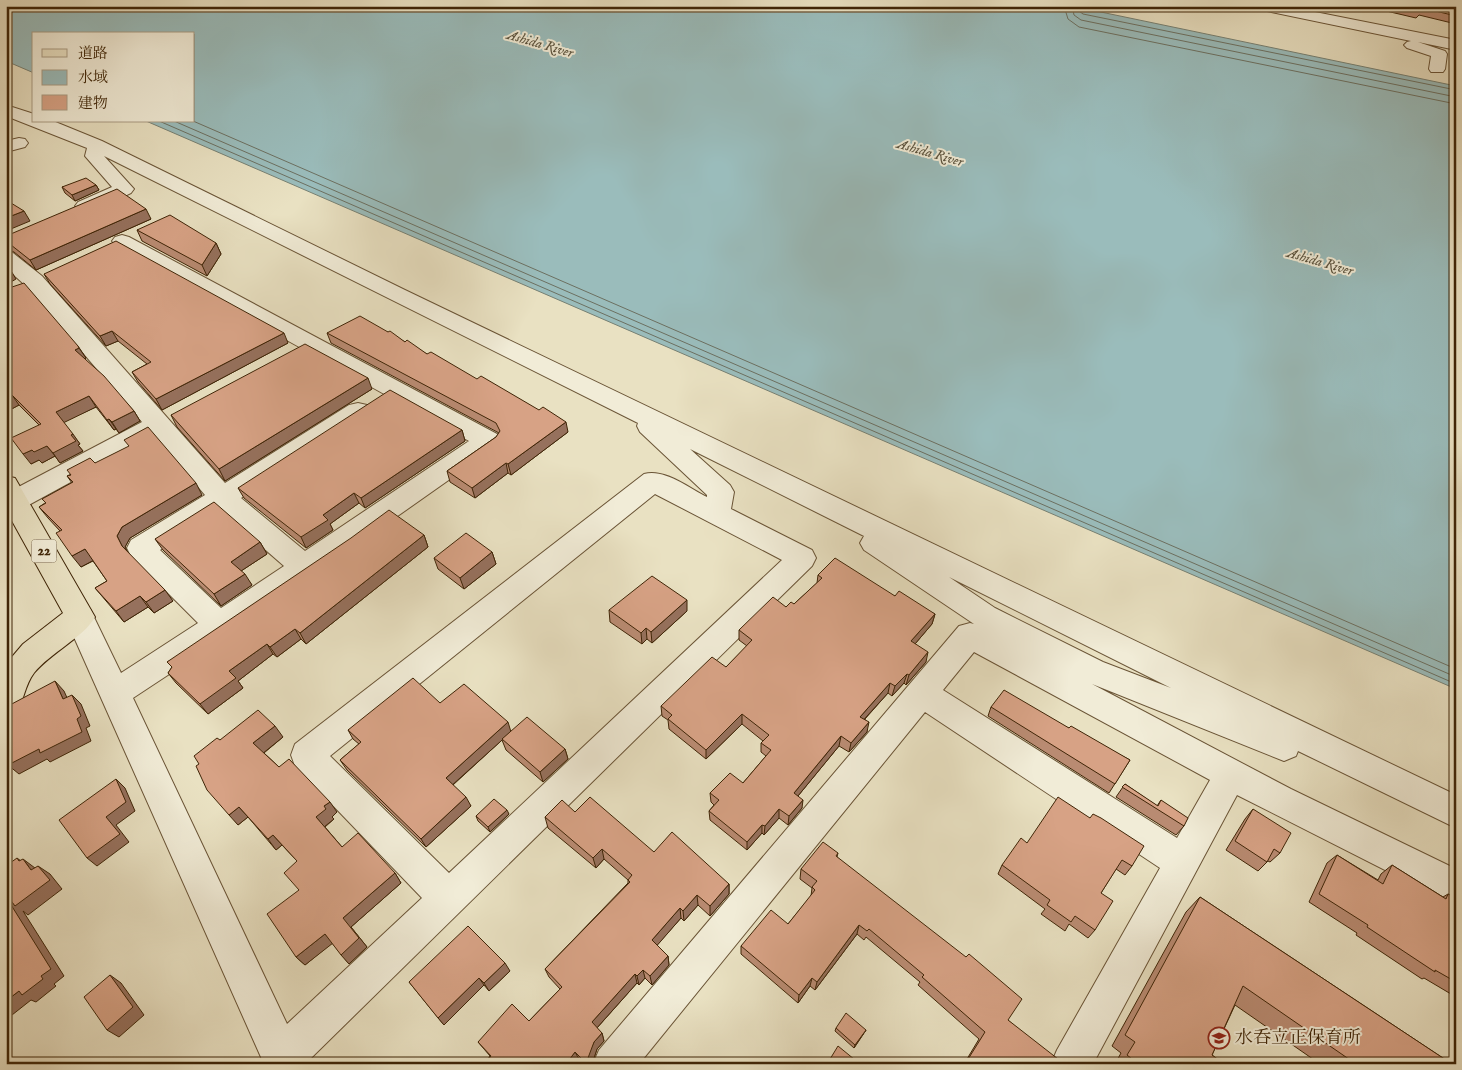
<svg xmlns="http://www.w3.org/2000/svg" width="1462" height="1070" font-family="'IM FELL English','Noto Serif JP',serif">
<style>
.water{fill:#9abcbb;stroke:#768073}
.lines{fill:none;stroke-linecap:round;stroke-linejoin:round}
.shore{stroke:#6c7061;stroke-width:1}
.minor-casing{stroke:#6a5436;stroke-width:2}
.major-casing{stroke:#3f2507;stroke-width:2}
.minor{fill:#f1ecd7;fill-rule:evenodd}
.major{fill:#e9e1c2;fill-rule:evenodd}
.wall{fill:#b98b72;stroke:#3f2507}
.shaded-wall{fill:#96715d;stroke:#3f2507}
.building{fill:#d7a285;stroke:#3f2507}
.labels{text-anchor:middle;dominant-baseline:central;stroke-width:4;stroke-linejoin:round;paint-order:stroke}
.far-water-label{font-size:14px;font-style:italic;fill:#5a523d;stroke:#f1ecd7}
.shield{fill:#f1ecd7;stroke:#746145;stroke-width:1}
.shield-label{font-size:14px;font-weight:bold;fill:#3f2507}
.near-poi-label{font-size:18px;fill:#3f2507;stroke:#f1ecd7;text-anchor:start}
</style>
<rect width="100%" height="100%" fill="#e9e1c2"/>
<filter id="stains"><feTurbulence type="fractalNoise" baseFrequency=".004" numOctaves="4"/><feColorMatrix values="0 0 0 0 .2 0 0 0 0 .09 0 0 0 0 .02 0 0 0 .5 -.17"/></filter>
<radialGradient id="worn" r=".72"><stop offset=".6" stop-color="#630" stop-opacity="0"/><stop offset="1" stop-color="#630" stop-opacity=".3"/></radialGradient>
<polygon class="water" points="6,6 1072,6 1456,86 1456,689 146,121 194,121 194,34 34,34 34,73 6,61"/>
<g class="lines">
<g class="shore">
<polyline points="1064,6 1068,19 1079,27 1456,104"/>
<polyline points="1072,6 1074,15 1081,20 1456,97"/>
<polyline points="1078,6 1079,11 1083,14 1456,90"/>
<polyline points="159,121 1456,684"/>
<polyline points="174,121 1456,677"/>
<polyline points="193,121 1456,669"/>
</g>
<g class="minor-casing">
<g id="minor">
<polygon points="1255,6 1285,6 1456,40 1456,50 1418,42 1445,51 1447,54 1445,69 1443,72 1431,72 1429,69 1431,56 1407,48 1404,45 1407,42 1411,41 1262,10"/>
<path d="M6 105 34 114V121H53L102 141 405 290 1456 795V828L1298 751 1296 756 1284 761 1092 684 1291 789 1456 869V906L1237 795 1093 1064H1051L1057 1050 1160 868 925 712 639 1064H593L599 1050 959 626 970 623 974 624 864 550 860 543 864 536 690 449 730 485 734 492 731 509 812 550 816 558 812 566 305 1064H264L65 617 70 609 80 605 90 609 121 673 198 623 131 556 127 548 131 540 205 495 155 436 25 507 16 510 7 507V493L142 422 26 286 6 268V251L13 253 42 276 225 483 349 405 358 403 367 405 370 411 367 417 241 498 305 551 469 441 115 245 112 241 115 237 122 235 129 237 497 434 501 440 497 446 230 634 133 698 287 1024 422 898 295 766 291 755 295 744 644 474C664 468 689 488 707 497V495L640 432 637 426 638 423 104 156 134 189 131 193C116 200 95 214 78 210L75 206 78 202 112 187 85 156 87 148 6 116ZM655 494 782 560 449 873 330 756ZM221 511 284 566 221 608 160 550ZM949 577 1171 688 1103 662 995 608ZM974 652 1210 780 1177 838 943 690Z"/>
<polygon points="19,138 25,139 28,143 25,147 6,152 6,141"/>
</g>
</g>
<g class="major-casing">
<path id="major" d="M6 476 15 478 95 617C84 637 50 653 34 673 25 685 24 699 17 713L6 717V664L23 644 63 613 6 510Z"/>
</g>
<use href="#minor" class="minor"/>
<use href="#major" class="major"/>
</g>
<g class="wall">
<polygon points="1365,6 1456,6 1456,24 1419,15 1416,18"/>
<polygon points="96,185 99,190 75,201 65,193 62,187"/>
<polygon points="151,219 36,270 14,252 6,249 6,236"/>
<polygon points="137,230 216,243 221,254 207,276 142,241"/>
<polygon points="44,274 288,343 162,410 138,382 132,372 147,364 118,341 106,346 50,284"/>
<polygon points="6,289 78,346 86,358 85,359 134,411 140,421 119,433 116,429 114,430 96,407 63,422 80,444 78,445 83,451 60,463 55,456 42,463 39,460 31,464 39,425 19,405 6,412"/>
<polygon points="388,332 405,342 568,432 511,475 508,473 475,498 450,482 447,471 496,437 499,433 331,343 327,333"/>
<polygon points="372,389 225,481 177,427 171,415"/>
<polygon points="462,430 465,441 365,508 359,503 330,524 333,530 306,548 244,498 238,488"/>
<polygon points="95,463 202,495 130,538 125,547 127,552 173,601 154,613 148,607 124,622 95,588 107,581 93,561 81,567 60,531 48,518 39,507 45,503 72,483 67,476"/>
<polygon points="424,535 428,547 306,644 301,639 277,657 273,654 238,681 243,688 208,714 176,683 168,673 172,667 167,662"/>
<polygon points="155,539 260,542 267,554 241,571 252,585 221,606 163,550"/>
<polygon points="492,552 496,564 464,589 438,569 434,558"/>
<polygon points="818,575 895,596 935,614 932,624 915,644 926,662 906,685 904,683 892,696 888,693 865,719 867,732 849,752 839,746 798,796 802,808 788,825 779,818 764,835 762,833 747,850 710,820 709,811 714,805 711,802 710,793 743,783 766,756 761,752 761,743 763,741 742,724 706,759 669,729 668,720 662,716 661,706 726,667 747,646 739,640 739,630 786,607 794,604 817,583"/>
<polygon points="609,610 687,611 652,643 647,639 642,644 610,622"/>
<polygon points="440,703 511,732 565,749 568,759 543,782 506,750 502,740 453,785 471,806 426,847 347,770 340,760 359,744 353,739 348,730"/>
<polygon points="991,707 1069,728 1130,760 1109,793 988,716"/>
<polygon points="283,737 264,753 279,767 337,812 332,817 334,819 325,827 342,847 395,873 401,883 351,927 367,947 349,964 332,943 305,965 296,957 299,890 297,861 282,845 276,850 248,817 238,825 199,764 220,740"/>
<polygon points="1125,784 1157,806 1161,800 1184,826 1176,835 1116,797"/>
<polygon points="1253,809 1280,853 1270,862 1268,861 1258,871 1226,850 1245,819"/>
<polygon points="575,812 654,852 729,884 729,894 710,916 698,905 684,921 681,918 657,945 668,956 669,965 652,985 645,978 639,985 637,983 597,1028 602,1033 604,1041 597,1049 592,1064 583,1064 579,1059 575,1064 484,1064 490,1056 478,1042 529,1021 560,989 549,977 545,969 628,883 628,880 604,859 596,868 548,828 545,817"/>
<polygon points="509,814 490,832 478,821 476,816"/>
<polygon points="1090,818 1132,866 1125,875 1116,869 1101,893 1095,930 1088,938 1069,924 1065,931 1041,914 1045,909 998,874 1002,865 1027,843"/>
<polygon points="838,853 837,857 1008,1020 1055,1064 964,1064 979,1039 918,985 920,982 866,937 864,940 857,934 815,990 810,986 798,1003 741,954 741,946 788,924 811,896 812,888 800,879 801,869"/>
<polygon points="1337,855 1378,880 1381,874 1392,865 1443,897 1448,894 1456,898 1456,997 1424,978 1422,979 1356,935 1357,933 1309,902 1327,863"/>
<polygon points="1200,897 1452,1064 1320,1064 1235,1005 1212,1055 1224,1064 1115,1064 1121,1053 1112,1046 1186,912"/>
<polygon points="510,971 489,991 484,985 444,1025 409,982"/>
<polygon points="836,1028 866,1030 854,1048 835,1031"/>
</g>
<g class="shaded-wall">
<polygon points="96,185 99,190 75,201 72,195"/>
<polygon points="146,209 151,219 36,270 30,260"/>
<polygon points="24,211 30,221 6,231 6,218"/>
<polygon points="216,243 221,254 207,276 202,265"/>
<polygon points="10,269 16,279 6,285 6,271"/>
<polygon points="112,331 118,341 106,346 100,336"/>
<polygon points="284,333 288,343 162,410 156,399"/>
<polygon points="79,348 86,358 82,360 75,350"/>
<polygon points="368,378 372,389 225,481 219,469"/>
<polygon points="12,395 19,405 6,412 6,397"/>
<polygon points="89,396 96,407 63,423 56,412"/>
<polygon points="134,411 140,421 119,433 112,422"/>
<polygon points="109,419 116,429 114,430 107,420"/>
<polygon points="566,422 568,432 511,475 508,464"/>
<polygon points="462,430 465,441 365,508 361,498"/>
<polygon points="73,434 80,444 78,445 83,451 60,463 53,453 71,435"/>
<polygon points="47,446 55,456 42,463 39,460 31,464 23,454 32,450"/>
<polygon points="506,463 508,473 475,498 472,488"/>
<polygon points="196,483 202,495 130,538 125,547 130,557 122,546 117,536 122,527"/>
<polygon points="354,493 359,503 330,524 333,530 306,548 301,537 323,515"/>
<polygon points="424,535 428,547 306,644 300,633"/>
<polygon points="260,542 267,554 238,573 231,562"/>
<polygon points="85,549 94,560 81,567 72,556"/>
<polygon points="492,552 496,564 464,589 460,578"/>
<polygon points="245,574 252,585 221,606 214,594"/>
<polygon points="165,590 173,601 154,613 146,602"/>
<polygon points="140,596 148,607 124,622 116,611"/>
<polygon points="687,600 687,611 652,643 651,632"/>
<polygon points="935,614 932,624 909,651 911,641"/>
<polygon points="646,628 647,639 642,644 641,633"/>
<polygon points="295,629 301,639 277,657 270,647"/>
<polygon points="267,644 273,654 238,681 243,688 208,714 200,704 229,671"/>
<polygon points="928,652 926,662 906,685 909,675"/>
<polygon points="907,674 904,683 892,696 895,686"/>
<polygon points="55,681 64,691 72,709 63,699"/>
<polygon points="890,683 888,693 858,726 860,717"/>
<polygon points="72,695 81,704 90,726 86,728 91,741 50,762 47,759 19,774 8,765 77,719"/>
<polygon points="742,714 742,724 706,759 706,750"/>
<polygon points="508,722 511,732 450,787 446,778"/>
<polygon points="869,722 867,732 849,752 851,743"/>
<polygon points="275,726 283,737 262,754 253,743"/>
<polygon points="841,736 839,746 793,802 794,793"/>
<polygon points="565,749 568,759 543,782 540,772"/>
<polygon points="116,779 125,788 135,811 116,825 129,842 97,866 87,858 106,817"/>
<polygon points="466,797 471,806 426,847 421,839"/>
<polygon points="803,800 802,808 788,825 789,816"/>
<polygon points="330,802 337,812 332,817 334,819 324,827 316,817 324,806"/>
<polygon points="239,807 248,817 238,825 229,815"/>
<polygon points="779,809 779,818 764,835 765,826"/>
<polygon points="507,810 509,814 490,832 488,827"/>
<polygon points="762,825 762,833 747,850 747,842"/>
<polygon points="273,835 282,845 276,850 268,839"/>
<polygon points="602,849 604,859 596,868 593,858"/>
<polygon points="17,858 29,867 23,859 35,868 44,879 19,861"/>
<polygon points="38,866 50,874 62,889 28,915 23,911 64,976 54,984 56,986 36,1002 31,1000 12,1015 6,1012 6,1001 19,991 41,976 8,900 16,905"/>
<polygon points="395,873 401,883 351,927 367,947 349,964 341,955 343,918"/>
<polygon points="729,884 729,894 710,916 710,906"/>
<polygon points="697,895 698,905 684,921 683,911"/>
<polygon points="680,908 681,918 654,949 652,940"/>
<polygon points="859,925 857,934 815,990 817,982"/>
<polygon points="325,934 333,943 305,965 296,957"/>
<polygon points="668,956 669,965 652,985 650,976"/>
<polygon points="505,963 510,971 489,991 484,983"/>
<polygon points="643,970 645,978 639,985 637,976"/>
<polygon points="635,974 637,983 595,1030 592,1022"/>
<polygon points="110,975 121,983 144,1015 119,1037 107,1030"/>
<polygon points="479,978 484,985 444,1025 438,1018"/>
<polygon points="812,978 810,986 798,1003 799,995"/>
<polygon points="866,1030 854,1048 855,1045"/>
<polygon points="602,1033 604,1041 597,1049 592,1064 585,1064 585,1062 594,1042"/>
<polygon points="575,1052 579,1059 575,1064 566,1064"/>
</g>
<g class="building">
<polygon points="1399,6 1456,6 1456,16 1423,8 1420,11"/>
<polygon points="86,178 96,185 72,195 62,187"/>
<polygon points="117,189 146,209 30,260 6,241 6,236"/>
<polygon points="11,203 24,211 6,218 6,205"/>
<polygon points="170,215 216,243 202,265 137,230"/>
<polygon points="116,241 284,333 156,399 132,372 151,362 112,331 100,336 44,274"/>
<polygon points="6,266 10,269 6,271"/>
<polygon points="24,283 78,346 79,348 75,350 104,376 134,411 112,422 109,419 107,420 89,396 56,412 73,434 71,435 76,441 53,453 47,446 34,452 32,450 23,454 11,438 41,424 12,395 6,397 6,289"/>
<polygon points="360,316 388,332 390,331 405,342 407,340 427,354 431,352 477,379 481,376 539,410 543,407 566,422 508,464 506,463 472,488 447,471 496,437 500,431 496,423 327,333"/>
<polygon points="305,344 368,378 219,469 171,415"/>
<polygon points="390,390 462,430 361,498 354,493 323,515 328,520 301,537 238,488"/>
<polygon points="148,427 196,483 122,527 117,536 122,546 165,590 146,602 140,596 116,611 95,588 107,581 85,549 72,556 56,533 62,530 39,507 46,503 42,499 73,482 67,476 71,475 67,470 90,458 95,463 129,446 124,440"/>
<polygon points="214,502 260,542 231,562 245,574 214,594 155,539"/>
<polygon points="389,510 424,535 300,633 295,629 270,647 267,644 229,671 236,678 200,704 168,673 172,667 167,662 351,538"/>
<polygon points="466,533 492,552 460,578 434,558"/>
<polygon points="835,558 895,596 899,591 935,614 911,641 928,652 909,675 907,674 895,686 890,683 860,717 869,722 851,743 841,736 794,793 803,800 789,816 779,809 765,826 762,825 747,842 709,811 719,800 710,793 730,773 743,783 771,750 761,743 769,735 742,714 706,750 668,719 672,715 661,706 712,657 726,667 752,640 739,630 773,597 786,607 791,602 794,604 822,578 818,575"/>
<polygon points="652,576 687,600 651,632 646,628 641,633 609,610"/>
<polygon points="413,678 440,703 464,684 508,722 446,778 466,797 421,839 340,760 361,742 348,730"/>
<polygon points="55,681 63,699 72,695 81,716 77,719 82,732 40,753 39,749 8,765 6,759 6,733 9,732 6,723 8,706"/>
<polygon points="1004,690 1069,728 1071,726 1130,760 1115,784 991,707"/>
<polygon points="258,710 275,726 253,743 279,767 289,759 330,802 324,806 326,809 316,817 342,847 358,833 395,873 343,918 359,938 341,955 325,934 296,957 267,914 299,890 284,873 297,861 273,835 268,839 239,807 229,815 207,790 196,766 199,764 194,756 217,738 220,740"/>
<polygon points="527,717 565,749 540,772 502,739"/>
<polygon points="116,779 126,802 106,817 120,834 87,858 59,820"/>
<polygon points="1125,784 1158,806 1161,800 1188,818 1184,826 1122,787"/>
<polygon points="590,797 654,852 672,832 729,884 710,906 697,895 683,911 680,908 652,940 668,956 650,976 643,970 637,976 635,974 592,1022 602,1033 594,1042 588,1058 585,1062 575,1052 566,1064 484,1064 491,1056 478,1042 512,1004 529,1021 562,987 545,969 630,882 628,880 632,875 602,849 593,858 545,817 562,800 575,812"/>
<polygon points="1058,797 1090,818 1093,814 1101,818 1144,846 1132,866 1122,860 1101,893 1113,901 1095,930 1075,916 1071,922 1047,905 1050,900 1002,865 1021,838 1027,843"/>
<polygon points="494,799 507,810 488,827 476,816"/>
<polygon points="1253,809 1291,833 1280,853 1274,849 1267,862 1235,841"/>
<polygon points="823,842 838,853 836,856 966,957 969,954 1022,999 1008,1020 1058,1059 1055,1064 965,1064 985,1032 922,977 924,975 869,929 867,931 859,925 817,982 812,978 799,995 741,946 771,910 788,924 815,890 812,887 817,881 801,869"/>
<polygon points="1337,855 1383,884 1392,865 1446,899 1448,894 1456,898 1456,982 1435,970 1435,972 1367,927 1368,925 1319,894"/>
<polygon points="17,858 19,861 23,859 31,870 38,866 50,880 15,906 6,894 6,866"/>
<polygon points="1200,897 1452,1064 1356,1064 1243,986 1212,1055 1224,1064 1130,1064 1132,1059 1127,1055 1135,1042 1125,1035"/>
<polygon points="8,900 51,969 41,976 43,979 22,995 19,991 6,1001 6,901"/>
<polygon points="468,926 505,963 484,983 479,978 438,1018 409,982"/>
<polygon points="110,975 133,1007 107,1030 84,997"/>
<polygon points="846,1013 866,1030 855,1045 836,1028"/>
<polygon points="838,1046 860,1064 827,1064"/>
</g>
<defs>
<g id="school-ring" transform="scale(1.125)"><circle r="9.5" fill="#f1ecd7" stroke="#8f2418" stroke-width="1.5"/><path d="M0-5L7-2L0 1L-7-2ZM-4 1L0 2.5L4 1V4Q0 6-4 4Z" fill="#8f2418"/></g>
</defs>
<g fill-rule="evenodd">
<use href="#school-ring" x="1219" y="1038"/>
</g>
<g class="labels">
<g class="far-water-label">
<text transform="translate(540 44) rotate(16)">Ashida River</text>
<text transform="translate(930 153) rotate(16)">Ashida River</text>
<text transform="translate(1320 262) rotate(16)">Ashida River</text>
</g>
<rect class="shield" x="31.5" y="539.5" width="25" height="23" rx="4"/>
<g class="shield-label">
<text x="44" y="551">22</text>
</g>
<g class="near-poi-label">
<text x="1235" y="1038">水呑立正保育所</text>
</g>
</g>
<rect width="1462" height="1070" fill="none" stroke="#e9e1c2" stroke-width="25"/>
<rect x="8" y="8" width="1447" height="1055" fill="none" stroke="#3f2507" stroke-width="2.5"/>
<rect x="12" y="12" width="1437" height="1045" fill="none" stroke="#3f2507"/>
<rect x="32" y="32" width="162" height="90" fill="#f1ecd7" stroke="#aa9c84"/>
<rect x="42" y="49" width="25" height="8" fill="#e9e1c2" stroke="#aa9c84"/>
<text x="78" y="58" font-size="15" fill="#3f2507">道路</text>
<rect x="42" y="70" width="25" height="15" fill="#9abcbb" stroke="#aa9c84"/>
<text x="78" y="82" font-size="15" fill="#3f2507">水域</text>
<rect x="42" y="95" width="25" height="15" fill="#d7a285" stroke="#aa9c84"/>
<text x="78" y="108" font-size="15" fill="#3f2507">建物</text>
<rect width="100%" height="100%" filter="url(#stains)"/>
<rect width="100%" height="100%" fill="url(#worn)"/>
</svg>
